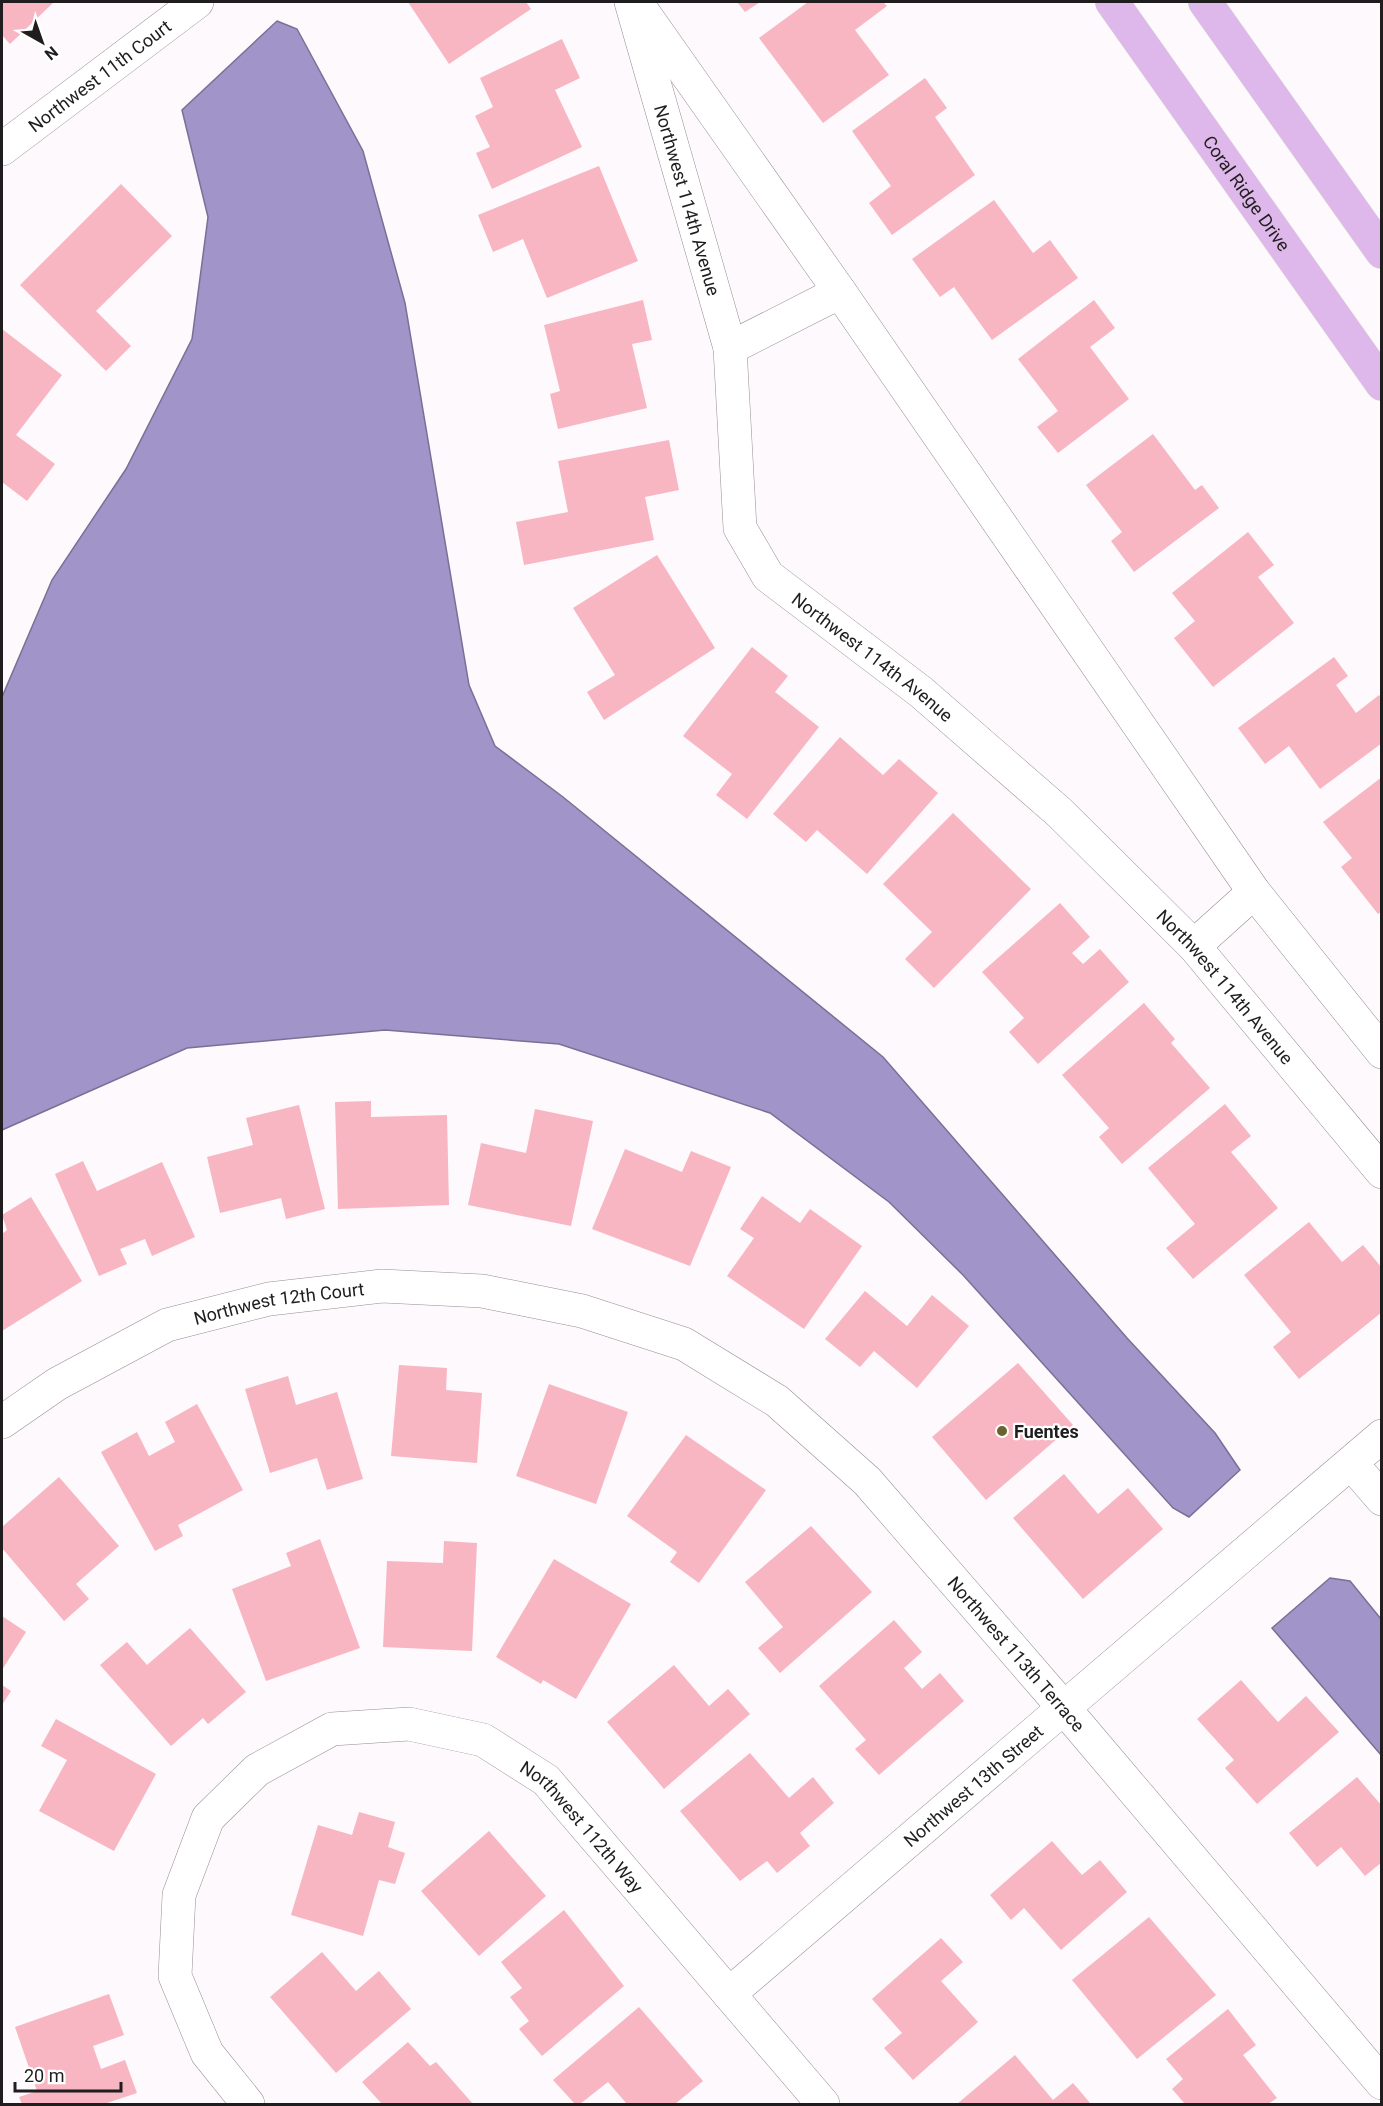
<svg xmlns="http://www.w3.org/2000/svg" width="1383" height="2106" font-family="Roboto,sans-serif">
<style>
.water{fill:#a094c9;stroke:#797096;stroke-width:1.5}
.building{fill:#f8b6c3}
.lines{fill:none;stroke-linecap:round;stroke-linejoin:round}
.minor-casing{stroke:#968e93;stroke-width:34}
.major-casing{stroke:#d7d6d6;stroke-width:34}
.minor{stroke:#fff;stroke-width:33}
.major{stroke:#dfb8eb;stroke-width:33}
.poi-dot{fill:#6b632f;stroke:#fff;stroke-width:2}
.labels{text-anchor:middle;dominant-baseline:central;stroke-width:4.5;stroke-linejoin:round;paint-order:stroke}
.street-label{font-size:18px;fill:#1f1d1e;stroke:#fff}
.poi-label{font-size:18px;font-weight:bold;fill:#1f1d1e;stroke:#fff;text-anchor:start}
</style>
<rect width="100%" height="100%" fill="#fef9fc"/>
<g class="water">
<polygon points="277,21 297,29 363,151 405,303 469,685 495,746 563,797 883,1057 1127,1338 1215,1433 1240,1470 1189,1517 1173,1508 963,1275 889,1202 770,1113 559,1044 385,1030 187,1048 2,1130 2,697 52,580 126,469 192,339 208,217 182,110"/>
<polygon points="1330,1578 1350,1581 1381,1619 1381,1755 1272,1628"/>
</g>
<g class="building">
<polygon points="2,2 54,2 10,44 2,35"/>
<polygon points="408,2 526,2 531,9 449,64"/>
<polygon points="737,2 760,2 745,12"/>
<polygon points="808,2 883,2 887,6 855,30 889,75 823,123 759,38"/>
<polygon points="562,39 580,78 555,90 582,147 492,189 476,153 490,147 475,116 493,107 480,78"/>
<polygon points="925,78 947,108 935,117 975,175 892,235 869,203 891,186 852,131"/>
<polygon points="599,166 638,261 547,298 523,239 493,252 478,215"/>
<polygon points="121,184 172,236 96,311 131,346 106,371 20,285"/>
<polygon points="994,200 1033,253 1050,240 1078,278 992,340 954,287 940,297 912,259"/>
<polygon points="643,300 652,340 632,344 647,408 558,429 550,394 560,391 544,325"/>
<polygon points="1094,300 1115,328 1090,347 1129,399 1058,453 1037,427 1058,411 1018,359"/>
<polygon points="2,329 62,375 16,435 55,464 27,501 2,482"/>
<polygon points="1153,434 1195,490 1202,485 1219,508 1134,572 1111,541 1122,532 1086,485"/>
<polygon points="669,440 679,490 645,497 654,540 524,565 516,522 568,512 558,461"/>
<polygon points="1248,532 1274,565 1258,577 1294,623 1213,687 1174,638 1195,621 1172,593"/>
<polygon points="657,555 715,648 604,720 587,692 615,675 573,608"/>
<polygon points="752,647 788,676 775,692 819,727 747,819 716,795 732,774 683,736"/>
<polygon points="1334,657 1348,676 1336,685 1356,713 1379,695 1382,699 1382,743 1320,789 1289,746 1265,764 1238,728"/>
<polygon points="840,737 883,775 899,759 938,793 867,874 817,830 806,842 773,814"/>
<polygon points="1382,777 1382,911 1378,914 1341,867 1352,858 1323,822"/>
<polygon points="953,813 1031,889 934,988 905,959 932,932 883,884"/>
<polygon points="1060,903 1090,937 1072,953 1083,964 1100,949 1129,982 1038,1064 1009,1032 1024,1018 982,972"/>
<polygon points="1144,1003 1175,1039 1171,1043 1210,1088 1122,1164 1099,1137 1109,1128 1062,1075"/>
<polygon points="371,1101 371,1117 447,1115 449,1205 338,1209 335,1102"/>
<polygon points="1225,1104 1251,1136 1231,1152 1278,1208 1193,1279 1166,1248 1195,1224 1148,1168"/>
<polygon points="299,1105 325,1209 286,1219 281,1198 220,1213 207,1157 253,1145 246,1118"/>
<polygon points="535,1109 593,1121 571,1226 468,1205 481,1143 526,1153"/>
<polygon points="625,1149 682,1172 691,1151 731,1167 690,1266 592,1229"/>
<polygon points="83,1161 97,1191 162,1162 195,1237 152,1256 145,1239 120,1249 127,1264 99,1276 55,1174"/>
<polygon points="762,1196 800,1223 810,1209 862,1246 804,1329 727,1276 754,1238 740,1229"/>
<polygon points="31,1197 82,1281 2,1331 2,1234 7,1230 2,1215"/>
<polygon points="1309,1222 1342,1262 1363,1245 1382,1268 1382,1312 1299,1379 1273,1347 1291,1332 1244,1275"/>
<polygon points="865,1291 907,1326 932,1295 969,1326 917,1388 874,1351 860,1367 825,1339"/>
<polygon points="1018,1363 1073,1425 986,1500 932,1437"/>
<polygon points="399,1365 447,1368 446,1390 482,1393 477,1463 391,1456"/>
<polygon points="288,1376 296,1405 337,1392 363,1479 327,1490 317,1458 270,1473 245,1389"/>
<polygon points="549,1384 628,1412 596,1504 516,1476"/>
<polygon points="197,1404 243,1490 178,1525 183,1536 155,1551 101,1452 137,1432 149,1456 175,1442 165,1422"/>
<polygon points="686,1435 766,1490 699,1583 670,1562 677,1552 627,1516"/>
<polygon points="1064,1474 1098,1514 1128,1488 1163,1529 1083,1599 1013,1518"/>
<polygon points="59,1477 119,1546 76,1584 89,1599 64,1621 2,1548 2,1527"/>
<polygon points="811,1526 872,1592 780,1673 758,1648 783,1627 745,1582"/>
<polygon points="320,1539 360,1648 266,1681 232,1589 291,1566 286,1553"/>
<polygon points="444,1541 477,1543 472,1651 383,1647 387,1561 443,1563"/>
<polygon points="554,1559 631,1604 576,1699 543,1680 541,1684 496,1657"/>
<polygon points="2,1616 26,1632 2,1670"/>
<polygon points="894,1620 922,1652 904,1668 922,1689 940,1673 964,1701 879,1775 855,1749 866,1740 819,1686"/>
<polygon points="190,1628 246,1692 208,1724 203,1718 171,1746 100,1665 127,1642 147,1665"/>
<polygon points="674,1665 709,1706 728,1689 750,1714 664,1789 607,1722"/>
<polygon points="1241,1680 1278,1722 1306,1696 1339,1732 1257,1804 1225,1768 1234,1760 1197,1719"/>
<polygon points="2,1685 11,1691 2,1705"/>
<polygon points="56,1719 156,1774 114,1851 39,1811 67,1760 41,1746"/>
<polygon points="750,1753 789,1798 813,1777 834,1803 800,1833 810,1846 777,1873 767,1861 740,1881 680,1811"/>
<polygon points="1357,1777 1382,1806 1382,1862 1365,1876 1341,1847 1317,1867 1289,1833"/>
<polygon points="359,1812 395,1822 388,1847 405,1853 395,1884 379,1880 363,1936 291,1915 318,1825 352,1835"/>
<polygon points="489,1831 546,1896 479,1956 421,1891"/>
<polygon points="1052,1841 1082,1875 1100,1860 1127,1892 1061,1950 1024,1908 1011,1920 990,1895"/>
<polygon points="564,1910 624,1986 542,2056 519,2029 529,2021 510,1997 522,1988 501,1962"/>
<polygon points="1149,1917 1216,1995 1137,2059 1072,1980"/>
<polygon points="941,1938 963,1962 941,1981 978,2022 913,2080 884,2048 902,2033 872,1999"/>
<polygon points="322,1952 356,1991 379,1971 411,2009 336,2073 270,1997"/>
<polygon points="109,1994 124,2035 93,2046 101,2069 125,2060 137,2093 104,2104 22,2104 19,2097 37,2091 15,2027"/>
<polygon points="639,2007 703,2081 675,2104 627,2104 608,2082 580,2104 575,2104 553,2080"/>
<polygon points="1228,2009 1256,2045 1243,2055 1277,2098 1268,2104 1185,2104 1172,2089 1183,2079 1166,2059"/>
<polygon points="408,2042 430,2066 436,2062 473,2104 382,2104 362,2082"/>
<polygon points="1015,2055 1053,2100 1073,2083 1091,2104 957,2104"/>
</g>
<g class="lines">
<g class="minor-casing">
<g id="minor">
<path id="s1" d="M631 2 730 348 740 528 768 576 921 692 1060 813 1194 946 1382 1172"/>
<polyline points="643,12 840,292 1254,892 1382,1052"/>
<path id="s2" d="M2 149 197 2"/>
<polyline points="730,348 840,292"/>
<polyline points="1194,946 1254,892"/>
<path id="s3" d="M2 1422 57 1384 167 1325 269 1299 382 1286 482 1291 582 1311 684 1344 777 1401 867 1481 1063 1707 1382 2083"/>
<polyline points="1351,1463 1382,1499"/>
<path id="s4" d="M729 1994 1382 1436"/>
<path id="s5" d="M248 2104 207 2053 175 1976 179 1895 208 1818 257 1770 332 1729 409 1724 483 1740 546 1780 823 2104"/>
</g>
</g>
<g class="major-casing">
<g id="major">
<path id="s6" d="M1112 2 1382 384"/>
<polyline points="1205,2 1382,252"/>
</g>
</g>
<use href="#minor" class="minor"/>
<use href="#major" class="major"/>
</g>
<circle class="poi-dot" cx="1002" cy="1431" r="6"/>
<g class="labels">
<g class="street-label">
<text stroke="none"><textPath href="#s2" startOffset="122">Northwest 11th Court</textPath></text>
<text stroke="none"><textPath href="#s6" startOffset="234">Coral Ridge Drive</textPath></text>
<text stroke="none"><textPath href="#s1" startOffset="206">Northwest 114th Avenue</textPath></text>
<text stroke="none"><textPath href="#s1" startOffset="728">Northwest 114th Avenue</textPath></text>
<text stroke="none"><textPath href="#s1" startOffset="1212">Northwest 114th Avenue</textPath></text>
<text stroke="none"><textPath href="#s3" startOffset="306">Northwest 12th Court</textPath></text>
<text stroke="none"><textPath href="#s3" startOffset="1178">Northwest 113th Terrace</textPath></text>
<text stroke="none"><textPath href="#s4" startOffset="321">Northwest 13th Street</textPath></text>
<text stroke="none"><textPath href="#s5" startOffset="752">Northwest 112th Way</textPath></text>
</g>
<g class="poi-label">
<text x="1014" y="1431">Fuentes</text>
</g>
</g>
<rect width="1383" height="2106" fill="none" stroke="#1f1d1e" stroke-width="6"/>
<g transform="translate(42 42) rotate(140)" stroke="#ffffff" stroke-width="4.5" paint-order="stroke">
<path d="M0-4.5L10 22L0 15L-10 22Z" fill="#1f1d1e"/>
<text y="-9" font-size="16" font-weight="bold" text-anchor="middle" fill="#1f1d1e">N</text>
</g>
<path d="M15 2082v9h106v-9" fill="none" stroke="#1f1d1e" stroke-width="3"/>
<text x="24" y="2082" font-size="18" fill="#1f1d1e" stroke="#ffffff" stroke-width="4.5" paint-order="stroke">20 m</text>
</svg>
